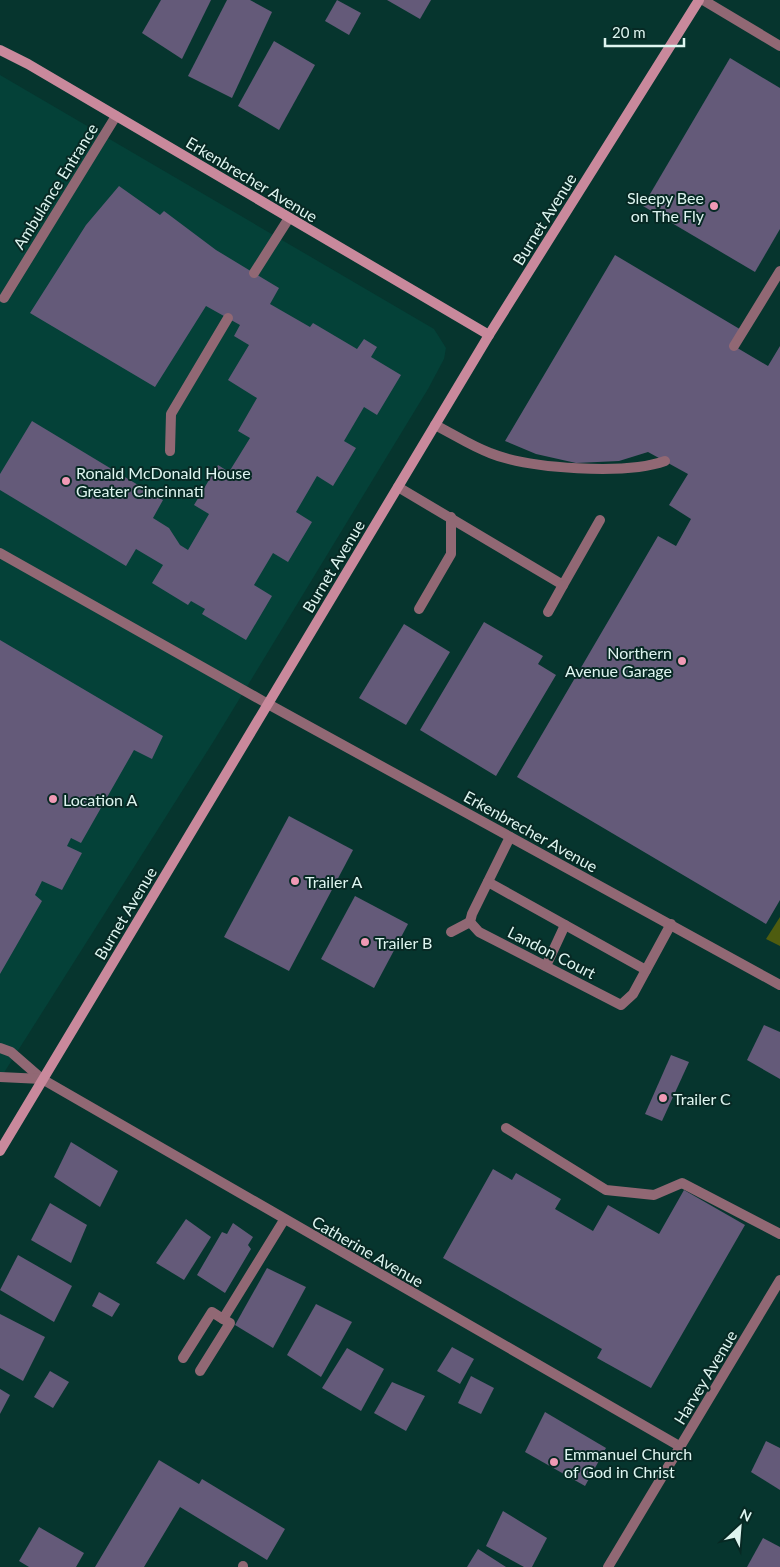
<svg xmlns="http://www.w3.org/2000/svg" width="780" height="1567" font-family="Lato,sans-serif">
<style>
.built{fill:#044138}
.green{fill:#4e5c0f}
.building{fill:#645a79}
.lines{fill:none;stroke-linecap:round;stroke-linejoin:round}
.lane{stroke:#916874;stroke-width:10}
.street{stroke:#916874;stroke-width:10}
.secondary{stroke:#c9899c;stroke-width:10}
.poi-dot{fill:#f09ab5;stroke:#072924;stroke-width:2}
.labels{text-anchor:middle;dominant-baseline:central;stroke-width:4;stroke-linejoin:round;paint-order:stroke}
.street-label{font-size:16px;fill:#def5f0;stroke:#072924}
.poi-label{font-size:16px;fill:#def5f0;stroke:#072924;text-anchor:start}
</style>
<rect width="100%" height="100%" fill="#06352e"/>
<polygon class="built" points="0,75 434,329 446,348 444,359 428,389 215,739 0,1079"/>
<polygon class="green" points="780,917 780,946 766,939"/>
<g class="building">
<polygon points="161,0 211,0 182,59 142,33"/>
<polygon points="227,0 250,0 272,12 232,98 188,76"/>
<polygon points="337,0 361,13 349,35 325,21"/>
<polygon points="387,0 431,0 420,19"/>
<polygon points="274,41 315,65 279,130 238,106"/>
<polygon points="730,58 780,88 780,229 755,272 643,206"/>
<polygon points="119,186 160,215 164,211 216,250 279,288 270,304 310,327 313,323 357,349 364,339 377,347 371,357 401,375 377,415 364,407 344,441 356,448 333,486 317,476 296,512 312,522 288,562 273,553 254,585 272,596 246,640 202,614 205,609 191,601 188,605 152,583 163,565 136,549 126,566 0,490 0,474 32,421 163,500 153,518 169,528 180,545 188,550 209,514 194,505 218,465 229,472 250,438 238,431 257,398 228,380 249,345 234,336 240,325 206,306 155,387 30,313 86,225"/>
<polygon points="615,255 743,331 734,346 768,366 780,346 780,900 766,924 517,777 658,536 676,546 691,519 669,505 688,474 648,452 619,461 576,463 536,454 505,441"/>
<polygon points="484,622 543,656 538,664 556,675 496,776 420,730"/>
<polygon points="404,624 450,652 406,725 359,698"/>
<polygon points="0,640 163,736 152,759 134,750 81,843 71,838 67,846 82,853 62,890 42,881 35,895 42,901 0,974"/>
<polygon points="289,816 353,850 289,971 224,937"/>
<polygon points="355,896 408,924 374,988 321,959"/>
<polygon points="764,1025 780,1032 780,1079 747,1060"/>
<polygon points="671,1055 689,1062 662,1121 645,1114"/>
<polygon points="71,1142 118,1171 100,1207 54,1177"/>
<polygon points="493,1169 512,1180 516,1173 561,1199 555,1209 593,1231 608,1205 659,1234 684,1190 745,1225 651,1388 597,1358 602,1349 443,1258"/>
<polygon points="50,1203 87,1225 71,1263 31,1240"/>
<polygon points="186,1219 211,1237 184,1280 156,1263"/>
<polygon points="233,1223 253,1237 248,1245 251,1249 225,1293 197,1275 222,1232 227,1234"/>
<polygon points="18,1255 72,1286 54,1322 0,1290"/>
<polygon points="267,1268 306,1287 273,1348 235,1325"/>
<polygon points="99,1292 120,1304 112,1317 92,1306"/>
<polygon points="316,1304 352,1322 321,1377 287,1355"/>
<polygon points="0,1314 45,1337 23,1381 0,1368"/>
<polygon points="452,1347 474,1359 460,1384 437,1371"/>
<polygon points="347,1348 384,1369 361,1411 322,1388"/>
<polygon points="50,1371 69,1382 53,1408 34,1397"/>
<polygon points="471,1376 494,1388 481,1414 458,1403"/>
<polygon points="392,1382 425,1396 406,1431 374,1413"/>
<polygon points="0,1389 10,1395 0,1414"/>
<polygon points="545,1412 606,1448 585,1486 525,1452"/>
<polygon points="766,1441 780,1448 780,1490 751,1472"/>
<polygon points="159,1460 199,1484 202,1479 285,1529 267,1560 180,1507 144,1567 95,1567"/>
<polygon points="503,1511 547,1538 532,1567 524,1567 486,1546"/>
<polygon points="39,1527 84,1553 76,1567 29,1567 19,1561"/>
<polygon points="763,1538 780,1547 780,1567 747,1567"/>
<polygon points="478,1549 506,1567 467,1567"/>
</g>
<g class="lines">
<g class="lane">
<polyline points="254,273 289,218"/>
<polyline points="4,298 116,116"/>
<polyline points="734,346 780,271"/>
<path d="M435 425C453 434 471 446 490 453 529 469 626 475 665 461"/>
<polyline points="170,451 171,414 228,318"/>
<polyline points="398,487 563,585 600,520"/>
<polyline points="0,553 268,704"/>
<polyline points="419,609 451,554 451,517"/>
<polyline points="548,612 563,585"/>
<polyline points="510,837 472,914 470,922 479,932 621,1005 633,994 671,924"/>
<polyline points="488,882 646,970"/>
<polyline points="451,932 470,922"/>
<polyline points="546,966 565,925"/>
<polyline points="506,1128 606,1190 654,1195 682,1183 780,1234"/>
<polyline points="183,1358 212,1312 223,1319 284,1220"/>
<polyline points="200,1371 230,1323 223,1319"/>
<polyline points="243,1567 243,1566"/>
</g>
<g class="street">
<polyline points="703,0 780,46"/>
<polyline points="268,704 780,985"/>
<polyline points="0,1048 11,1052 42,1079 681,1447"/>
<polyline points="0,1077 42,1079"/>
<polyline points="608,1567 780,1280"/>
</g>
<g class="secondary">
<polyline points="0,50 28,64 489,335"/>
<polyline points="0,1151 489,335 699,0"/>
</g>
</g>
<g class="poi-dot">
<circle cx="714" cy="206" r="5"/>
<circle cx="66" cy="481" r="5"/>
<circle cx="682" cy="661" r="5"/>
<circle cx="53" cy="799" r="5"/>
<circle cx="295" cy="881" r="5"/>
<circle cx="365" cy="942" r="5"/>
<circle cx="663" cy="1098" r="5"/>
<circle cx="554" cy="1462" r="5"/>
</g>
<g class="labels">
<g class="street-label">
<text transform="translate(252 179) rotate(31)">Erkenbrecher Avenue</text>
<text transform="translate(55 186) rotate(-58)">Ambulance Entrance</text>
<text transform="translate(544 219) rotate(-58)">Burnet Avenue</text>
<text transform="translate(333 566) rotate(-59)">Burnet Avenue</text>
<text transform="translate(531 831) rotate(29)">Erkenbrecher Avenue</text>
<text transform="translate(125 913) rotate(-59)">Burnet Avenue</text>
<text transform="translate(552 952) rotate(27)">Landon Court</text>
<text transform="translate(368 1251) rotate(30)">Catherine Avenue</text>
<text transform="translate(705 1377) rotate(-59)">Harvey Avenue</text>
</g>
<g class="poi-label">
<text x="704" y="197" text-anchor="end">Sleepy Bee<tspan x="704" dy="18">on The Fly</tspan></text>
<text x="76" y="472">Ronald McDonald House<tspan x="76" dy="18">Greater Cincinnati</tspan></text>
<text x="672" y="652" text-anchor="end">Northern<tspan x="672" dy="18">Avenue Garage</tspan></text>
<text x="63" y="799">Location A</text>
<text x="305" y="881">Trailer A</text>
<text x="375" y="942">Trailer B</text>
<text x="673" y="1098">Trailer C</text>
<text x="564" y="1453">Emmanuel Church<tspan x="564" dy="18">of God in Christ</tspan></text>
</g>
</g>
<g transform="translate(740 1527) rotate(26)" stroke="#072924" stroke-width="4" paint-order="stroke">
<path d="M0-4L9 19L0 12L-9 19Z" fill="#def5f0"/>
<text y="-8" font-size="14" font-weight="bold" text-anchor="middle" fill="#def5f0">N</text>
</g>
<path d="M605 38v8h79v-8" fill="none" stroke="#def5f0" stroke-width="2.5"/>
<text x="612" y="38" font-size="15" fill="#def5f0" stroke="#072924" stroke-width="4" paint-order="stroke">20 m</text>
</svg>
